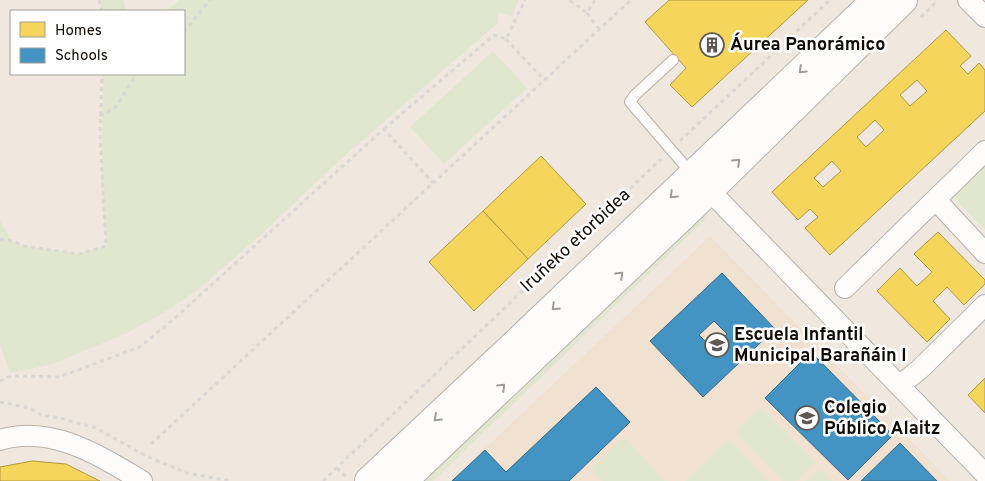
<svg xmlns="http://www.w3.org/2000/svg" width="985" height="481" font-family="Overpass,sans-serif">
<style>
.built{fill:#f1e1d1}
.green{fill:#e1e6ce}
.homes{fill:#f6d55c;stroke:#b19842;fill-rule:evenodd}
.schools{fill:#4393c3;stroke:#346a8a;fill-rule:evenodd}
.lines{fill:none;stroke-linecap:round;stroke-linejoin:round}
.lane-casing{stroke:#b7b1aa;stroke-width:12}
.street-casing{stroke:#b7b1aa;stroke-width:22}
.secondary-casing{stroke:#b7b1aa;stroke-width:30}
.path{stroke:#dad7d4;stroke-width:3;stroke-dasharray:4 4;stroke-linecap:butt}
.lane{stroke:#fdfcfa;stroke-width:10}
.street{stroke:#fdfcfa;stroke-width:20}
.secondary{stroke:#fdfcfa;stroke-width:28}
.oneway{stroke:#9e9c98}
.labels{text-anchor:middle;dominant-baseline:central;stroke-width:5;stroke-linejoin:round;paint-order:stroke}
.poi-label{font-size:18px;font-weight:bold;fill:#100b06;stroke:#fff;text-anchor:start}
.street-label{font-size:18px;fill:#100b06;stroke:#fff}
</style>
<rect width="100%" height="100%" fill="#f0e8df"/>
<polygon class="built" points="710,236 950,481 450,481 616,325"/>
<g class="green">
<polygon points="99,0 123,0 127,11 102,11"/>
<polygon points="179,0 519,0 512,16 499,13 498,23 343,157 265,231 195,292 168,310 127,333 50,365 10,373 0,344 0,221 12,241 24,246 79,254 106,246 101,181 103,74 184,74 184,11 167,11"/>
<polygon points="493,51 527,88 444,164 410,127"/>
<polygon points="985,165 985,230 952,196"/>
<polygon points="693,206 706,219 433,481 403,481"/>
<polygon points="761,407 816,462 796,481 783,481 735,432"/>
<polygon points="624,437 665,481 602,481 591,469"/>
<polygon points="729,439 769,481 686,481 686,480"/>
<polygon points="820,468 833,481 806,481"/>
</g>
<g class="homes">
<polygon points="669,0 808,0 692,107 670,85 686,68 645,22"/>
<path d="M946 30 971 56 960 66 968 74 979 63 985 70V111L830 255 805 228 818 217 810 209 798 220 772 192ZM917 80 927 91 910 106 900 95ZM875 120 884 130 866 147 857 137ZM832 161 841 171 823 187 814 178Z"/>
<polygon points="541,156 586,204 528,259 483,211"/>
<polygon points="483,211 528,259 474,311 429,262"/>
<polygon points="938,232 985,280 985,284 964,305 947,287 933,301 950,319 927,342 877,291 900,268 917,286 932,272 914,254"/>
<polygon points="985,378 985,413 968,395"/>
<polygon points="32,461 66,464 100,481 0,481 0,467"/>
</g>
<g class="schools">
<path d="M722 273 775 329 703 397 650 341ZM714 321 727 334 712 348 699 335Z"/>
<polygon points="811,352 893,435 848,480 765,398"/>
<polygon points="596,387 630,422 569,481 452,481 485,450 506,472"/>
<polygon points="900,443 937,481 861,481"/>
</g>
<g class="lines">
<g class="lane-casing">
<polyline id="lane" points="673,60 635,95 630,102 692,174"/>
</g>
<g class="street-casing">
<g id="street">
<polyline points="968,0 985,17"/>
<polyline points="709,190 985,474"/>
<polyline points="936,200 985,253"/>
<polyline points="845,288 985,151"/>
<polyline points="900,385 920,369 985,305"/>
<path d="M0 440C51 424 100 456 142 481"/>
</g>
</g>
<g class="secondary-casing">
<g id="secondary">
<polyline points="369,481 513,346 876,0"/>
<polyline points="403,481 693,206 903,0"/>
</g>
</g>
<g class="path">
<polyline points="99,0 102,11"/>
<polyline points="571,0 571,1 587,13 595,0"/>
<polyline points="587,13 599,29"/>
<polyline points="921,17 938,0"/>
<polyline points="184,32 210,0"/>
<polyline points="506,39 544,80"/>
<polyline points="100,116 116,107 136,74"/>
<polyline points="384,129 494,35 506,39 525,0"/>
<polyline points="680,141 830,0"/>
<polyline points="0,239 12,241 24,246 79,254 106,246 100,134 102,74"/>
<polyline points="0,381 11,376 59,377 140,347 177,316 384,129 433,183"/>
<polyline points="0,402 30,408 41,415 60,418 96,428 146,456 187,473 230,481"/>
<polyline points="151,444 631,0"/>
<polyline points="337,468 347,478"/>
<polyline points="323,481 661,159"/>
</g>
<use href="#lane" class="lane"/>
<use href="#street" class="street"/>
<use href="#secondary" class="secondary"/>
</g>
<defs><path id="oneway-chevron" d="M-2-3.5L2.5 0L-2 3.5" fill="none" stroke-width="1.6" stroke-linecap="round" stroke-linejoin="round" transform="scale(1.25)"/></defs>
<g class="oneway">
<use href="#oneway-chevron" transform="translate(802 70) rotate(136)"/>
<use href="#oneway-chevron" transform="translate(737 162) rotate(-44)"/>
<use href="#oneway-chevron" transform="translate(673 195) rotate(136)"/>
<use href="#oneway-chevron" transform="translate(620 275) rotate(-44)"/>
<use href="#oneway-chevron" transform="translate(555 307) rotate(136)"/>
<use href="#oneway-chevron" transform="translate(502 387) rotate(-44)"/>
<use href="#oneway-chevron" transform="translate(437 418) rotate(137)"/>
</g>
<defs>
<g id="building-ring" transform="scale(1.25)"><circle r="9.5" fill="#fff" stroke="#5e5852" stroke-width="1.5"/><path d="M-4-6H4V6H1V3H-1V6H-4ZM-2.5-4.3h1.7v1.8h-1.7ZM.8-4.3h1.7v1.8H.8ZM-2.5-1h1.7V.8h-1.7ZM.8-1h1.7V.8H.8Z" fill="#5e5852"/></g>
<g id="school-ring" transform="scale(1.25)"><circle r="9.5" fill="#fff" stroke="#5e5852" stroke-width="1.5"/><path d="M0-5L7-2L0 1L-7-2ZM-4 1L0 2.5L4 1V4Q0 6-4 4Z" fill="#5e5852"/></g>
</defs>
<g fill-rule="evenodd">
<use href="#building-ring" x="712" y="45"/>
<use href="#school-ring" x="717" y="345"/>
<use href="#school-ring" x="807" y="418"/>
</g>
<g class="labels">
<g class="poi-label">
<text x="730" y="45">Áurea Panorámico</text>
<text x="734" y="335">Escuela Infantil<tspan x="734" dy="21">Municipal Barañáin I</tspan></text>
<text x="824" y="408">Colegio<tspan x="824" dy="21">Público Alaitz</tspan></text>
</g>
<g class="street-label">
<text transform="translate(576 241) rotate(-43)">Iruñeko etorbidea</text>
</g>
</g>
<rect x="10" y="10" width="175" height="65" fill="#ffffff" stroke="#9f9d9b"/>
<rect x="20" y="22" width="25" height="15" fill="#f6d55c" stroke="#9f9d9b"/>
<text x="55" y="35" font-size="15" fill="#100b06">Homes</text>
<rect x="20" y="48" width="25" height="15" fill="#4393c3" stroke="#9f9d9b"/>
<text x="55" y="60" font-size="15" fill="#100b06">Schools</text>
</svg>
